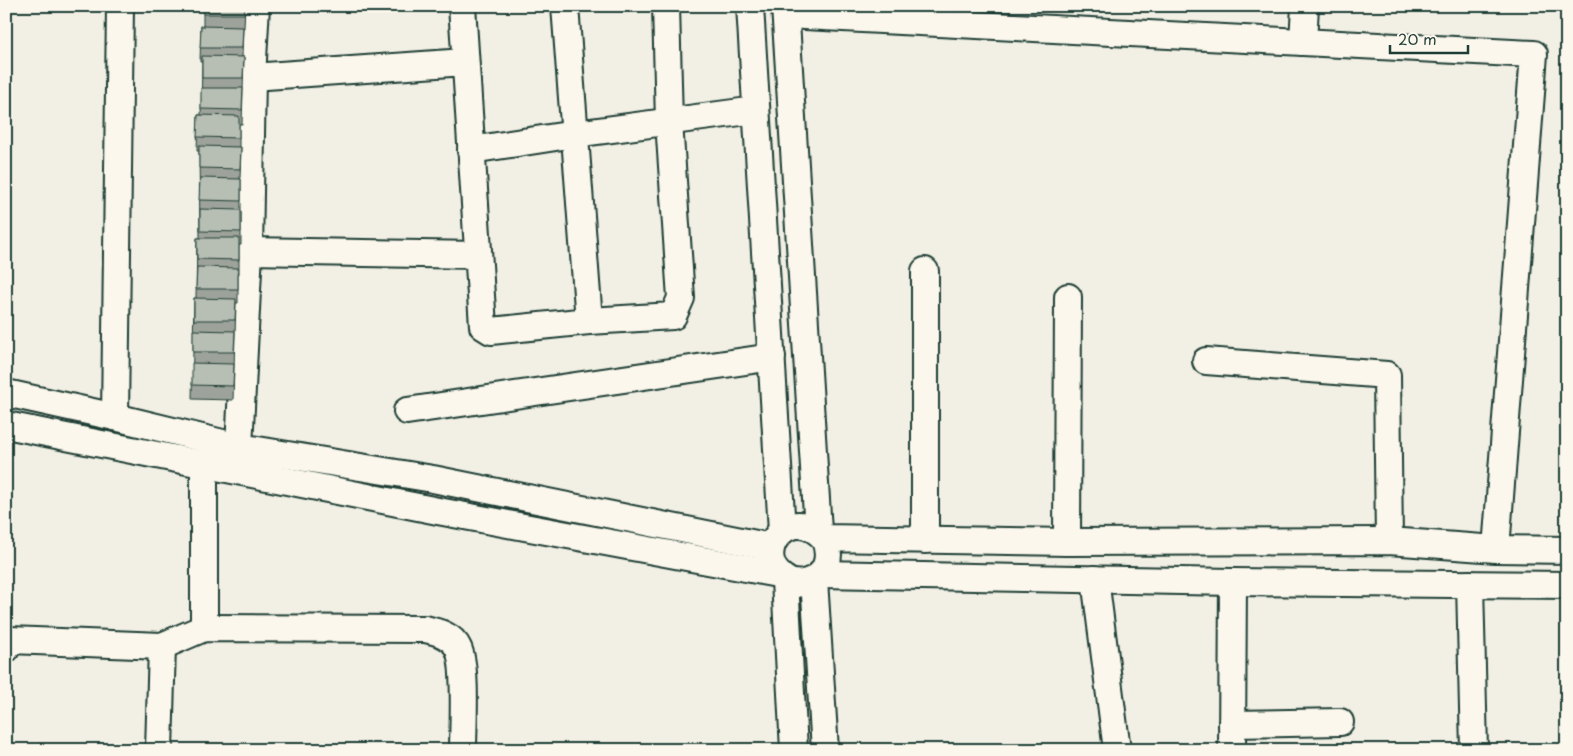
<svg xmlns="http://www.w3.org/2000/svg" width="1573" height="756" font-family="'Playpen Sans',sans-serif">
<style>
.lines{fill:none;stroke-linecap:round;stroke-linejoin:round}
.street-casing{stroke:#1f3d34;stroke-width:30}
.street{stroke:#fbf7ec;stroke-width:26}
.wall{fill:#9da39a;stroke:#1f3d34}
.building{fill:#b7beb3;stroke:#1f3d34}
</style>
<rect width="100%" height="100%" fill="#f2f0e5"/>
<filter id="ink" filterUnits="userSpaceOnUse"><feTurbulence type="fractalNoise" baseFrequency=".02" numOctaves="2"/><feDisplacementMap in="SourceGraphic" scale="10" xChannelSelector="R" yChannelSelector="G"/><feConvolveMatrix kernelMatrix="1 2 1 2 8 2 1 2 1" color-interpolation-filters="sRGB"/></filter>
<g filter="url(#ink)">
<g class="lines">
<g class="street-casing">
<g id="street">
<polyline points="462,6 483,326 491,331 589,321 565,6"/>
<polyline points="750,6 782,531"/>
<polyline points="785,6 818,531"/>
<polyline points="786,15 1534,54 1496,549"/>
<polyline points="1303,42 1305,6"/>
<polyline points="252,77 465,62"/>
<polyline points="471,150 575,134 756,110"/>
<polyline points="249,251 478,255"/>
<polyline points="925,271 925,540"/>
<polyline points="589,321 673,316 681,298 669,122 666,6"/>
<polyline points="1206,361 1387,375 1389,541"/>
<polyline points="6,393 115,417 239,447 433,479 771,547"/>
<polyline points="407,411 772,357"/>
<polyline points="115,417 120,6"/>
<polyline points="6,425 438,511 778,574"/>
<polyline points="235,462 239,447 249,251 252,77 256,6"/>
<polyline points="204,465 204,628"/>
<path d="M824 538C832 556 828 576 807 582 799 585 789 583 782 577 750 553 790 501 824 538L1067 542 1389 541 1496 549 1567 550"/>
<polyline points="1067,542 1068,297"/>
<polyline points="821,574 1233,582 1567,585"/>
<polyline points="1095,579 1117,750"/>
<polyline points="785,580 794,750"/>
<polyline points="814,580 825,750"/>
<polyline points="1470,584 1474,750"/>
<path d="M6 649 10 640 162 646 204 628 425 629C438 632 452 635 458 648 467 665 463 728 463 750"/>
<polyline points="1232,724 1340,722"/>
<polyline points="159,750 162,646"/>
<polyline points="1232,750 1233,582"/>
</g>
</g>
<use href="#street" class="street"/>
</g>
<polygon class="wall" points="203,6 245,6 244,28 243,28 242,57 244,57 242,124 239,124 239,147 241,147 240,179 241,179 241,245 239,245 239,274 238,274 238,303 236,303 233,400 192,399 194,298 196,298 197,238 200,238 199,151 197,151 198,115 201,115 202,62 200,62 201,26 203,26"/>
<g class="building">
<polygon points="203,6 245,6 244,14 203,14"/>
<polygon points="201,26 243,27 242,48 200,48"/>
<polygon points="202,56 244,57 243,78 202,78"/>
<polygon points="201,88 243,88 242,110 201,109"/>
<polygon points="198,115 239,116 239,138 197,137"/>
<polygon points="199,146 241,147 240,169 199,168"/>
<polygon points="200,178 241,179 241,201 199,200"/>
<polygon points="200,209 241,210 241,232 200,231"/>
<polygon points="197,238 239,238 239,260 197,259"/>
<polygon points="197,267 238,268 238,289 196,289"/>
<polygon points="194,298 236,299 235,320 194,320"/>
<polygon points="193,330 235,331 234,352 193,352"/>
<polygon points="192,363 234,364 233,386 192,385"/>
</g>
</g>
<rect width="1573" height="756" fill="none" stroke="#fbf7ec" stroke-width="25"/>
<rect x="12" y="12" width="1548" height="731" fill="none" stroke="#1f3d34" stroke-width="2" filter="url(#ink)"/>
<path d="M1390 45v8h78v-8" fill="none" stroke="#1f3d34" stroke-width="2.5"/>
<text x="1398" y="45" font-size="15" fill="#1f3d34" stroke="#fbf7ec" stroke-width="4" paint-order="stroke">20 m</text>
</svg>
